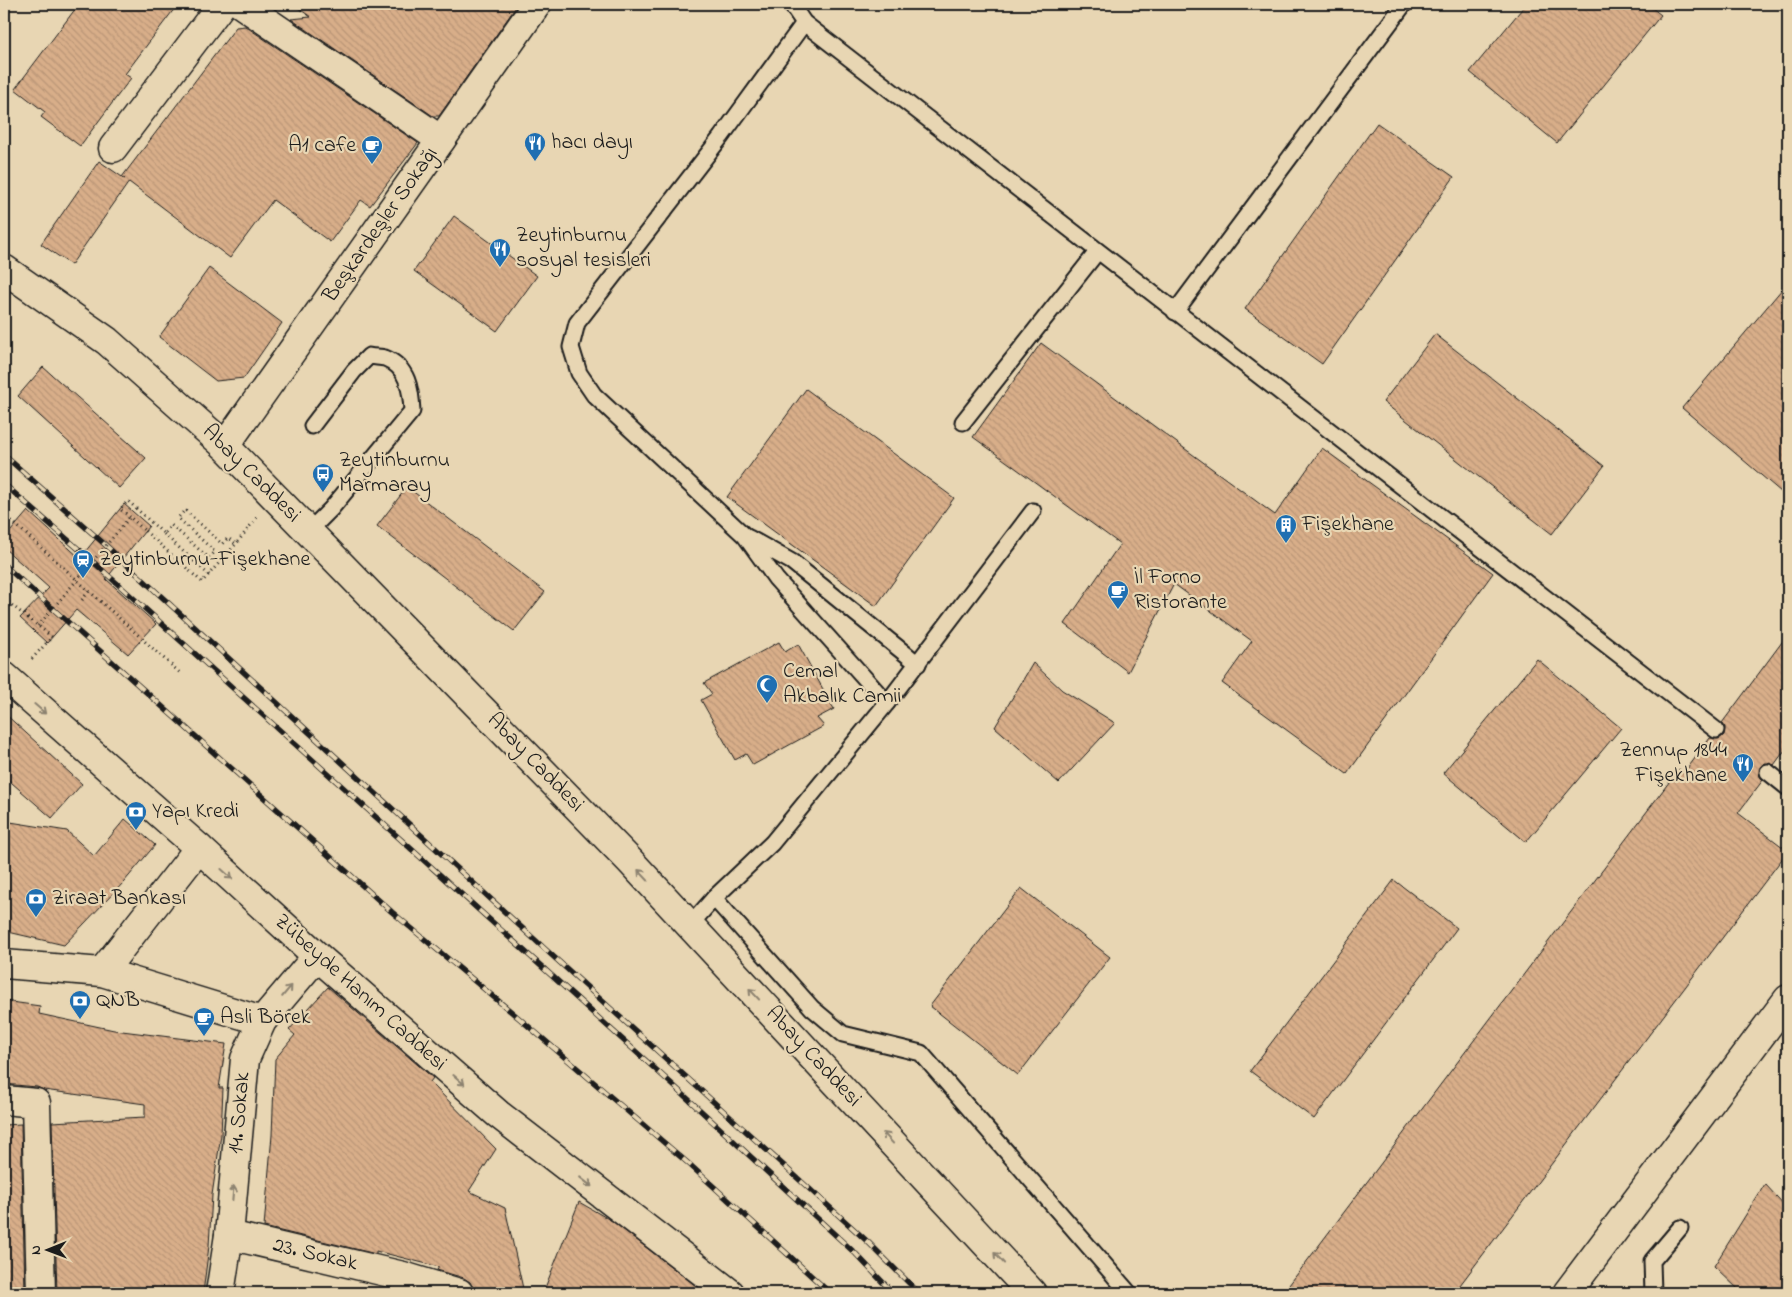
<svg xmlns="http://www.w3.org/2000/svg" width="1792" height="1297" font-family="'Indie Flower',sans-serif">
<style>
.building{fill:url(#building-back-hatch);stroke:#1c1c1c}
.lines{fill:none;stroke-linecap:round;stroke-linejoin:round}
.lane-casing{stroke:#1c1c1c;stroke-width:19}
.street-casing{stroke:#1c1c1c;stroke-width:31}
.secondary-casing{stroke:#1c1c1c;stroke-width:31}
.path{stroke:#1c1c1c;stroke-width:3;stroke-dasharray:1 4;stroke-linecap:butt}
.lane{stroke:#e8d6b3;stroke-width:15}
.street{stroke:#e8d6b3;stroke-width:28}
.secondary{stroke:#e8d6b3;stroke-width:28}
.rail-casing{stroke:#1c1c1c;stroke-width:5.5}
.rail{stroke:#e8d6b3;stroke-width:4;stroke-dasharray:11;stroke-linecap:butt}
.path-bridge{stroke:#1c1c1c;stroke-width:3;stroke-dasharray:1 4;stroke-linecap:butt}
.oneway{stroke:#8c826f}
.labels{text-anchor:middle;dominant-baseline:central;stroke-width:4.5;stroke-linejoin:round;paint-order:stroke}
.poi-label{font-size:22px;fill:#1c1c1c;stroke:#e8d6b3;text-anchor:start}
.street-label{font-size:22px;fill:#1c1c1c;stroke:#e8d6b3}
</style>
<defs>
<pattern id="building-back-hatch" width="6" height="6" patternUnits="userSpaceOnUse" patternTransform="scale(1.25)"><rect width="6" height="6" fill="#d8ae89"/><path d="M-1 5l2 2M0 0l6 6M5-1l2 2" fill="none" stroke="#b99576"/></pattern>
</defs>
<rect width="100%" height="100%" fill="#e8d6b3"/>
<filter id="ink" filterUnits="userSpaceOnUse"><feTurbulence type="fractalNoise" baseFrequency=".02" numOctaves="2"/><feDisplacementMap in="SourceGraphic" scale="10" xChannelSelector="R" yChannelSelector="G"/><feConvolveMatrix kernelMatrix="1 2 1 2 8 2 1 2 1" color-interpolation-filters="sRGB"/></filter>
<g filter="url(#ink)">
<g class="building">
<polygon points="79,4 178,4 125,74 131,78 80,146 41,117 45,112 15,89"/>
<polygon points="292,4 518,4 439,116 433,116 291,19 311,17"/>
<polygon points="1526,4 1647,4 1661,15 1557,143 1470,72"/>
<polygon points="245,26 418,143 370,206 361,200 330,242 273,200 230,258 129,182 71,265 41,244 99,161 125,179 122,177 236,27"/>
<polygon points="1377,123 1454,177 1322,364 1245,309"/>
<polygon points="454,216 537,276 497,331 414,271"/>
<polygon points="209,268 282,323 244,378 216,381 159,337"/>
<polygon points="1788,282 1788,498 1682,408"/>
<polygon points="1435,334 1604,466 1552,534 1383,402"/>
<polygon points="1041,343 1275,515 1322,448 1493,573 1347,774 1222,683 1252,641 1174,584 1128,672 1065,624 1120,544 973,437"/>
<polygon points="43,367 146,458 119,488 18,396"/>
<polygon points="806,389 954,498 876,606 727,497"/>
<polygon points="407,487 545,592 514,631 377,526"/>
<polygon points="124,504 149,526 106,579 156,624 128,654 76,610 47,643 20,618 49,588 4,548 4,539 28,511 80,558"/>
<polygon points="1788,634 1788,746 1774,765 1765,763 1760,767 1759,775 1763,780 1738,813 1788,851 1454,1293 1283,1293 1679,769 1684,773 1710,738 1719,739 1724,735 1725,727 1722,723"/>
<polygon points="779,642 785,652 798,644 834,709 817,718 824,726 753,765 746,754 735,760 701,700 712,694 704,683"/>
<polygon points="1537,659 1621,728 1526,842 1443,773"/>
<polygon points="1033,663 1062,690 1115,723 1059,783 995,727"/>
<polygon points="4,713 82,784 52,818 4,776"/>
<polygon points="125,819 155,845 124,882 64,945 4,931 4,821 67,831 94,856"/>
<polygon points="1394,880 1457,928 1314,1119 1250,1071"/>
<polygon points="1021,888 1110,957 1018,1075 930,1006"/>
<polygon points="328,987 433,1078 430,1082 496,1149 469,1191 505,1208 524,1293 497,1293 473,1288 470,1282 464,1278 437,1270 439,1267 376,1251 376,1254 264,1227 272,1135 275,1059 295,1035 289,1030"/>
<polygon points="4,1001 40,1006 39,1014 114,1030 226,1044 219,1088 223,1088 221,1135 212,1195 209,1246 203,1293 57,1293 52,1122 145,1117 145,1104 44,1090 37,1087 4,1084"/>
<polygon points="21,1124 25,1293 4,1293 4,1125"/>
<polygon points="1765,1184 1788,1209 1788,1293 1742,1293 1714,1266"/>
<polygon points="579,1202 612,1221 705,1293 543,1293"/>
</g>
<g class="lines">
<g class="lane-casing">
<g id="lane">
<polyline points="791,4 804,23 1716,730"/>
<polyline points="804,23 721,137 577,323 571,347 579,373 594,395 745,536 776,579 887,703"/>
<polyline points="1175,312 1404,4"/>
<polyline points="963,422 1097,252"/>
<path d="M309 531 331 509 412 411C411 390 408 367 385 358 381 357 374 357 369 356L354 371 312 426"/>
<polyline points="749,538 792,562 918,664"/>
<polyline points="1768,772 1788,788"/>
<polyline points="714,898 812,1008 843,1034 921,1053 1129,1293"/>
<polyline points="690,925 714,898 772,843 887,703 1033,511"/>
<polyline points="1653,1293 1652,1261 1680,1228"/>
</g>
</g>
<g class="street-casing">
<g id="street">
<polyline points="241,4 441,140"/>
<polyline points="113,148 222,4"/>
<polyline points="225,446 537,4"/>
<polyline points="4,964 102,972 262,1021"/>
<polyline points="102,972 199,848"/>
<polyline points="4,1100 36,1103 41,1293"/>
<polyline points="229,1235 403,1276 459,1293"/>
<polyline points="220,1293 229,1235 245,1059 262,1021 317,956"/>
<polyline points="1567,1293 1788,999"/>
</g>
</g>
<g class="secondary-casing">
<g id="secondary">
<polyline points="4,269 107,341 225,446 630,861 1032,1293"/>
<polyline points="4,676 199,848 317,956 498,1114 730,1293"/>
</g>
</g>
<g class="path">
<polyline points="4,514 180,673"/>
<polyline points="130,517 120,509 128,501 164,534 171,525 209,558 215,552 178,518 185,510 222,544 228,538 236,544"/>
<polyline points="145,531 202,582 236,544 257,517"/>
<polyline points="164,534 209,575"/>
<polyline points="4,599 52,637 30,661"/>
<polyline points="82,600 89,591"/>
</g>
<use href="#lane" class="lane"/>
<use href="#street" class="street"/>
<use href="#secondary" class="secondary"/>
<g class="rail-casing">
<g id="rail">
<polyline points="4,455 101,541 545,949 868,1242 919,1293"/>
<polyline points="4,484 90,559 674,1086 856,1254 893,1293"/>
<polyline points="4,565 392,912 520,1019 689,1164 830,1293"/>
</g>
</g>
<use href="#rail" class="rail"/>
<polyline class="path-bridge" points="38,626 130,517 145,531"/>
</g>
<defs><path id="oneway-shaft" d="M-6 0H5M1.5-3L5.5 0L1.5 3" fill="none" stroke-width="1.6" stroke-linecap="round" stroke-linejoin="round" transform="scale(1.25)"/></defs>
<g class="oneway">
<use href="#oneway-shaft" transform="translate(40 709) rotate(41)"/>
<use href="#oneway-shaft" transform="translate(227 874) rotate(42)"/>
<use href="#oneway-shaft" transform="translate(643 875) rotate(-133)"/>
<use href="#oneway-shaft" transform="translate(287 991) rotate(-50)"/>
<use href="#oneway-shaft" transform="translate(754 994) rotate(-133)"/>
<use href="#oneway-shaft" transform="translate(459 1080) rotate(41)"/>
<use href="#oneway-shaft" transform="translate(888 1138) rotate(-133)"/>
<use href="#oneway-shaft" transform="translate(586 1182) rotate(38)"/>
<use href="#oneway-shaft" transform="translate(233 1193) rotate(-85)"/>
<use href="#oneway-shaft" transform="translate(999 1258) rotate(-133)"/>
</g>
</g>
<defs>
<g id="restaurant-pin" transform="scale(1.125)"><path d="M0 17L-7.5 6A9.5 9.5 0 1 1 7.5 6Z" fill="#1f6fb2" stroke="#e8d6b3"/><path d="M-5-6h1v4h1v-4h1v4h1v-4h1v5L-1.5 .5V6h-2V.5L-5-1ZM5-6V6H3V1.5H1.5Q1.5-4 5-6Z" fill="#fff"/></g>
<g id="cafe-pin" transform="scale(1.125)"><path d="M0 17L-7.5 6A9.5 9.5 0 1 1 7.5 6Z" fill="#1f6fb2" stroke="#e8d6b3"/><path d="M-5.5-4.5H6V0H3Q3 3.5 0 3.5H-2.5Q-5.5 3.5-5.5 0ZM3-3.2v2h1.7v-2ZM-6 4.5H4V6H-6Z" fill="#fff"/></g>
<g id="bus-pin" transform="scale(1.125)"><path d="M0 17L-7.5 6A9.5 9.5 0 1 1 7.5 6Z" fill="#1f6fb2" stroke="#e8d6b3"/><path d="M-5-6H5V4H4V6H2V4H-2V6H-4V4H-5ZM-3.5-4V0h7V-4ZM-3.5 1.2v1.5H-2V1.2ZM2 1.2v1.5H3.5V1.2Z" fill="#fff"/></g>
<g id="building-pin" transform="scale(1.125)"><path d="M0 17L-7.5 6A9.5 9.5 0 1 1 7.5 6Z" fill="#1f6fb2" stroke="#e8d6b3"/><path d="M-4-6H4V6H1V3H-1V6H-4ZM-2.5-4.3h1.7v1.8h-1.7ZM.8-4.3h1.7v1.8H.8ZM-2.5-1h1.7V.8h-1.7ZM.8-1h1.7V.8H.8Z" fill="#fff"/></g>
<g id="station-pin" transform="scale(1.125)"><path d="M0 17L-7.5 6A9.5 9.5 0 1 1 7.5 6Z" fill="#1f6fb2" stroke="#e8d6b3"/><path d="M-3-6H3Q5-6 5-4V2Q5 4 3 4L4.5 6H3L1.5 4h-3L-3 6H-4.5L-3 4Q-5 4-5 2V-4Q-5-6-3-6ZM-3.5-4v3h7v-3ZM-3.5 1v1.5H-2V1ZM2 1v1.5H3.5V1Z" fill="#fff"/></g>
<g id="mosque-pin" transform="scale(1.125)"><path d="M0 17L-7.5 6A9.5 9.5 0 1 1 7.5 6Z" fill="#1f6fb2" stroke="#e8d6b3"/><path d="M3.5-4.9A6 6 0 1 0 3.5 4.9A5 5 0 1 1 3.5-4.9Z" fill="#fff"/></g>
<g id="bank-pin" transform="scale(1.125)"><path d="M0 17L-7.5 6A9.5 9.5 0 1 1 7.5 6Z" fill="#1f6fb2" stroke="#e8d6b3"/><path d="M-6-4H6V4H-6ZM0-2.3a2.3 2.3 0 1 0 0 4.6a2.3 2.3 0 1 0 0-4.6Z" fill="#fff"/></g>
</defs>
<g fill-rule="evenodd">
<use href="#restaurant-pin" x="535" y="143"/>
<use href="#cafe-pin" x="372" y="146"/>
<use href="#restaurant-pin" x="500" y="249"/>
<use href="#bus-pin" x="323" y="474"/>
<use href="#building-pin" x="1286" y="525"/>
<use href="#station-pin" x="83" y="560"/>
<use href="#cafe-pin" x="1118" y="591"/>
<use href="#mosque-pin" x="767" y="685"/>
<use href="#restaurant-pin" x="1743" y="764"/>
<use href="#bank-pin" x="136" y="812"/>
<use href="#bank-pin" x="36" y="899"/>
<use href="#bank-pin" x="80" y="1001"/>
<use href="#cafe-pin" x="204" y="1018"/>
</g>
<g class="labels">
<g class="poi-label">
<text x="551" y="143">hacı dayı</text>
<text x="356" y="146" text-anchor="end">A1 cafe</text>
<text x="516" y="236">Zeytinburnu<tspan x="516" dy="25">sosyal tesisleri</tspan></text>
<text x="339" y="461">Zeytinburnu<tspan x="339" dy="25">Marmaray</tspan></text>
<text x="1302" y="525">Fişekhane</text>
<text x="99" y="560">Zeytinburnu-Fişekhane</text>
<text x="1134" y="578">İl Forno<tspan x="1134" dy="25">Ristorante</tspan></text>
<text x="783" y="672">Cemal<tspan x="783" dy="25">Akbalık Camii</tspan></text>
<text x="1727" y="751" text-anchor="end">Zennup 1844<tspan x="1727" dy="25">Fişekhane</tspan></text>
<text x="152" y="812">Yapı Kredi</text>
<text x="52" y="899">Ziraat Bankası</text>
<text x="96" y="1001">QNB</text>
<text x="220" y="1018">Asli Börek</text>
</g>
<g class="street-label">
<text transform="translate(381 225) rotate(-55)">Beşkardeşler Sokağı</text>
<text transform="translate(251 474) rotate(45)">Abay Caddesi</text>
<text transform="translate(535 763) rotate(46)">Abay Caddesi</text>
<text transform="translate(360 993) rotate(42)">Zübeyde Hanım Caddesi</text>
<text transform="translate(813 1057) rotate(47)">Abay Caddesi</text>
<text transform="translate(240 1113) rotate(-85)">14. Sokak</text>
<text transform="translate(315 1255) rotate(13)">23. Sokak</text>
</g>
</g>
<rect width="1792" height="1297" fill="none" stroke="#e8d6b3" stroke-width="20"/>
<rect x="10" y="10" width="1772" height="1277" fill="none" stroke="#1c1c1c" stroke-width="2" filter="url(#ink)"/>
<g transform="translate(48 1250) rotate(269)" stroke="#e8d6b3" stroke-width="4" paint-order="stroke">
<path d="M0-4L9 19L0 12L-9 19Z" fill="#1c1c1c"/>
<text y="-8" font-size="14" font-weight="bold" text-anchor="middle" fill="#1c1c1c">N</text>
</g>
</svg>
